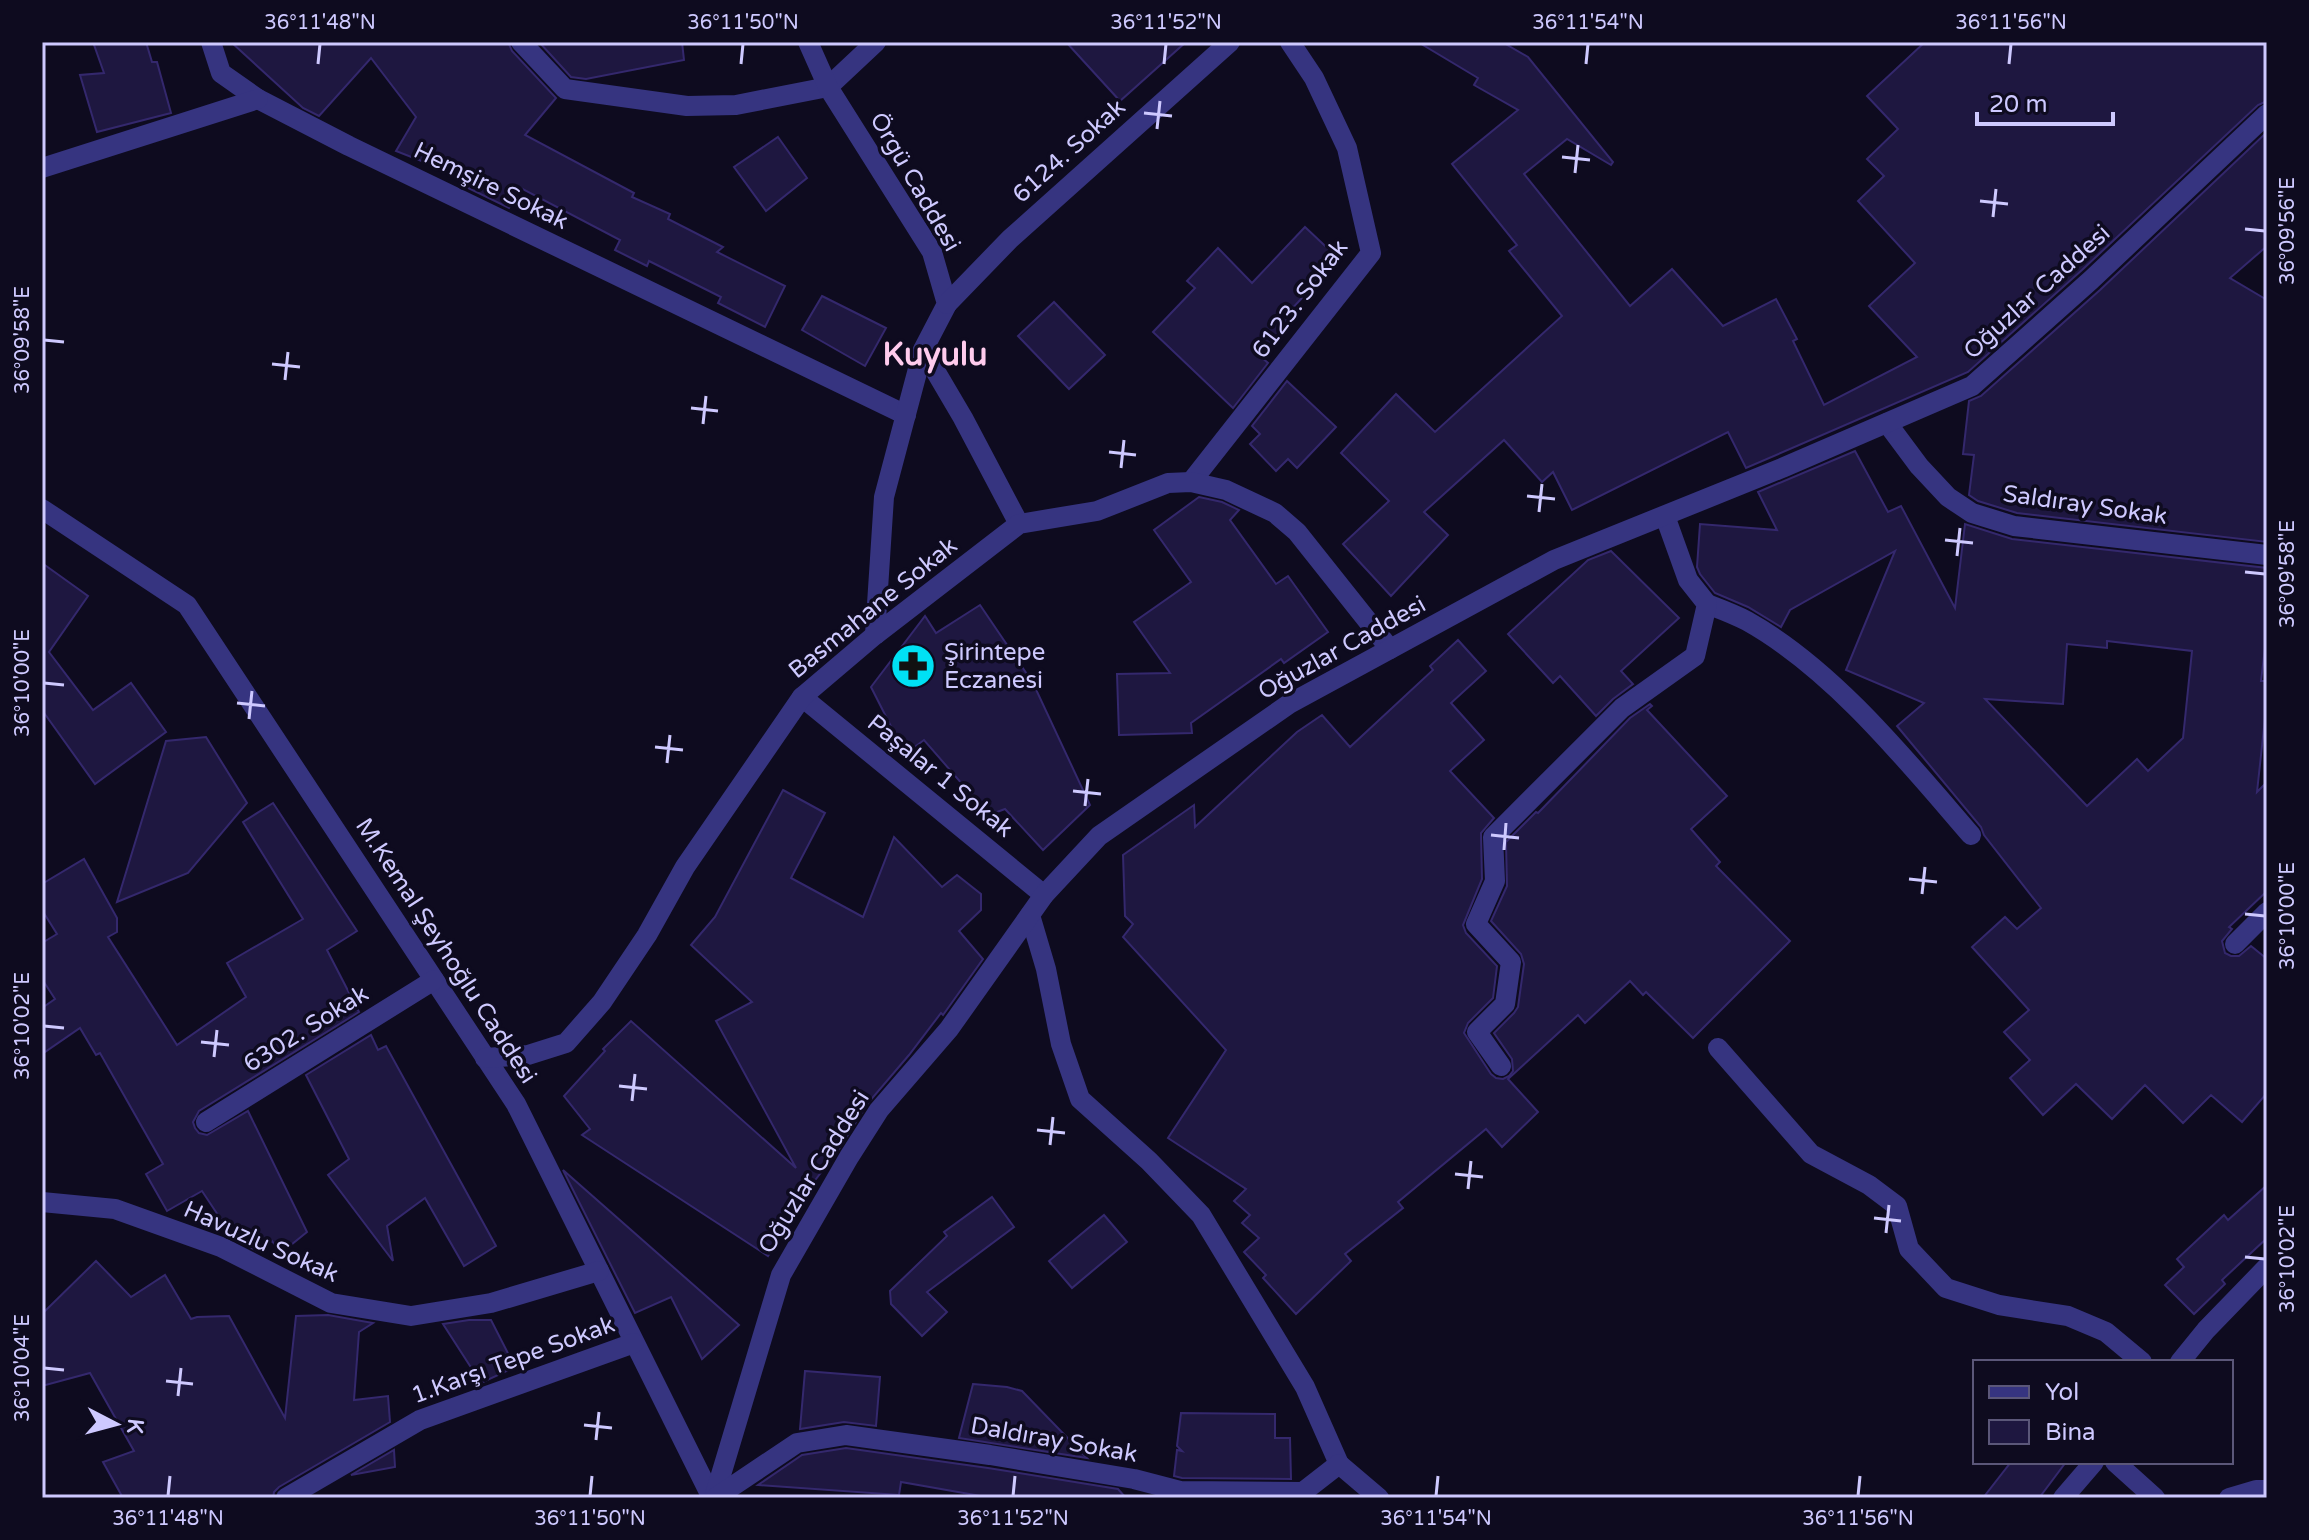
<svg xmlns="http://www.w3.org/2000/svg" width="2309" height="1540" font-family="'Varela Round',sans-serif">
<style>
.building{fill:#1e1740;stroke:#34286d;stroke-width:2;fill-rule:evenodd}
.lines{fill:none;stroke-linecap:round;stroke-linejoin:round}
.minor{stroke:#363480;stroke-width:20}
.ticks{fill:none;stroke:#cec9ff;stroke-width:3}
.labels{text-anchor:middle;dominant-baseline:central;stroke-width:7;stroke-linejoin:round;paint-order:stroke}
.street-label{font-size:24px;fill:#cec9ff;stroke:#0e0b1f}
.poi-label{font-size:24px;fill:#cec9ff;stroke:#0e0b1f;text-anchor:start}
.district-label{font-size:32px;font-weight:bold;fill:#ffcbed;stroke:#0e0b1f}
.neatline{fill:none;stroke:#cec9ff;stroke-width:3}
.ticks-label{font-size:20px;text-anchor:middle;fill:#cec9ff}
</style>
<rect width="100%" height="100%" fill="#0e0b1f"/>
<g class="building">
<polygon points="93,42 146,42 152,62 157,62 171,113 97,132 80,75 104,73"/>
<polygon points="231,42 508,42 512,51 556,98 525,135 634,193 632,197 670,214 668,219 723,247 717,252 785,286 765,327 718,303 721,297 649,261 647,266 615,250 620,240 519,187 509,208 462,185 465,178 396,151 416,117 371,58 319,116 303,108"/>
<polygon points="539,42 682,42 684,60 586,79 571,77"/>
<polygon points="1066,42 1186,42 1120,101"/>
<polygon points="1418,42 1502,42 1528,57 1613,162 1611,165 1567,139 1524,174 1630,306 1672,269 1723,326 1776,299 1797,339 1793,341 1824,405 1917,357 1869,306 1915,263 1858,201 1884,176 1867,159 1898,129 1867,96 1925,42 2267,42 2267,101 2258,105 2082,270 1968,372 1746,468 1728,432 1572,510 1553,472 1542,482 1504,440 1424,512 1448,535 1391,596 1343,544 1389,501 1341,453 1396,394 1435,432 1562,316 1509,251 1517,245 1452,164 1518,110 1474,85 1478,78"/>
<polygon points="2267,132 2267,246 2230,278 2267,300 2267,542 2017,513 1978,501 1969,495 1974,455 1963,454 1969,401 1981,396 2100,290"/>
<polygon points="778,137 807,178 766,211 734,167"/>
<polygon points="1305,227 1339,259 1285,316 1292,323 1261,357 1268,363 1233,408 1153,332 1195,288 1187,281 1218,248 1252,283"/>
<polygon points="822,296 886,328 865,366 802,330"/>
<polygon points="1054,302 1105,355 1069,389 1018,336"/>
<polygon points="1287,381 1336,427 1297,468 1288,459 1276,471 1250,444 1260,434 1252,426"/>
<path d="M1855 451 1888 512 1901 506 1955 608 1965 524 2012 539 2267 568V632L2261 681H2267V700L2257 792 2267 782V891L2229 927 2232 929 2222 941 2225 953 2231 956H2239L2251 946 2267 959V1093L2242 1122 2211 1095 2183 1123 2145 1085 2112 1119 2076 1084 2043 1115 2010 1078 2030 1060 2004 1032 2029 1010 1972 947 2005 917 2017 929 2041 908 1984 835 1981 827 1897 726 1924 703 1846 670 1895 551 1790 610 1781 627 1748 607 1715 593 1700 574 1697 567 1700 524 1777 530 1758 492ZM2107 641 2192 651 2183 738 2148 771 2137 759 2087 806 1985 699 2063 704 2067 644 2107 648Z"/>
<polygon points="1199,497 1222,502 1239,510 1230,520 1276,584 1288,576 1328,632 1284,663 1281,659 1191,723 1192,733 1119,735 1117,674 1170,673 1134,622 1191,582 1154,530"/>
<polygon points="1611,551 1679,618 1621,671 1633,684 1613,699 1596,716 1560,676 1553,683 1508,634 1588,560"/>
<polygon points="42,563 88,596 49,652 93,710 131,683 166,732 95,784 42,710"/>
<polygon points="980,605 1033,683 1090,805 1043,850 1005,809 989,815 924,740 905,754 871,687 925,616 936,633"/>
<polygon points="1458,640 1486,671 1451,703 1484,740 1450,771 1494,818 1481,833 1482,879 1463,925 1466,933 1497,966 1493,998 1468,1023 1464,1033 1491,1074 1496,1078 1503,1079 1509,1076 1513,1071 1512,1059 1494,1033 1514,1013 1518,1007 1524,964 1521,954 1491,921 1507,886 1506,842 1536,812 1538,813 1630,718 1650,704 1652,706 1647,710 1727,796 1691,829 1720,862 1716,866 1790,941 1693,1038 1646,992 1643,995 1630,981 1585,1023 1578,1015 1508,1079 1538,1112 1502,1147 1486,1129 1398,1202 1403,1208 1345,1254 1351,1261 1296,1314 1263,1278 1266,1275 1244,1252 1259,1238 1242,1223 1250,1215 1234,1201 1246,1189 1168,1138 1226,1050 1123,937 1133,924 1125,916 1123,855 1194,805 1195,827 1297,732 1322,715 1350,747 1433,670 1430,666"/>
<polygon points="206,737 247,803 188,873 117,902 166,741"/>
<polygon points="783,790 825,813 791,878 863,917 894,837 942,887 957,875 981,894 981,910 959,931 983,959 943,1015 941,1013 909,1055 868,1103 839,1149 813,1183 768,1256 582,1135 590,1129 564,1096 605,1051 603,1049 631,1021 796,1168 716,1021 752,1002 691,945 715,917"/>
<polygon points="273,803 357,931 327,950 359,1012 199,1111 193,1122 195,1128 199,1133 207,1135 248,1111 307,1232 281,1253 272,1241 257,1251 234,1239 202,1191 167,1211 146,1174 163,1164 100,1053 96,1055 80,1028 42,1054 42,1008 55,999 42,979 42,943 57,934 42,910 42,884 84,859 117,918 117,932 108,937 177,1045 246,997 227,963 303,919 243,822"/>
<polygon points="371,1035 378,1050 386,1046 496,1246 464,1266 425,1198 387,1226 393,1261 328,1175 349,1159 306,1075"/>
<polygon points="563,1170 739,1325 702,1359 671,1297 635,1313"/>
<polygon points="2267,1185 2267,1238 2222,1280 2225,1284 2194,1314 2165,1285 2184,1267 2177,1259 2224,1215 2228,1220"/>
<polygon points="992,1197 1014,1227 927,1292 947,1312 922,1336 891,1304 890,1291 947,1236 944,1232"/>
<polygon points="1104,1215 1127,1242 1072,1288 1049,1261"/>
<polygon points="96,1261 131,1297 165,1275 191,1319 197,1317 229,1316 285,1418 296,1316 328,1315 373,1323 359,1332 354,1400 388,1396 390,1422 279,1487 274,1492 273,1498 123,1498 103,1462 134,1451 90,1373 42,1386 42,1314"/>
<polygon points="469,1320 491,1320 515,1367 481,1383 443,1324"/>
<polygon points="805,1371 880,1377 876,1426 844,1422 800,1429"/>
<polygon points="973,1384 1007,1387 1022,1391 1087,1458 959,1438"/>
<polygon points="1181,1413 1275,1414 1275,1438 1290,1438 1291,1479 1182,1478 1174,1476 1177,1450 1182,1451 1177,1446"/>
<polygon points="846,1448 988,1468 1118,1489 1126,1498 992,1498 901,1482 899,1495 758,1485 802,1455"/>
<polygon points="394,1450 395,1467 351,1475"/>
<polygon points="2011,1462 2066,1462 2039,1498 1983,1498"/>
</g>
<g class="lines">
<g class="minor">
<polyline points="211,42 221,73 258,99 349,146 906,415"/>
<polyline points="521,42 565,89 687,106 736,105 828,87 876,42"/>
<polyline points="808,42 828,87 932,252 947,304 923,350 884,497 875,635"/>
<polyline points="42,168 258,99"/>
<polyline points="947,304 1010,239 1230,42"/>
<polyline points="923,350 963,418 1019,524"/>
<polyline points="1887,423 1919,466 1948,497 1972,513 2014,526 2267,555"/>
<polyline points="1191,482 1371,253 1347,148 1314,78 1290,42"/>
<polyline points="42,509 187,605 516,1104 712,1498"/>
<path d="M1707 604C1720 609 1734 614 1747 621 1833 669 1907 761 1971 835"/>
<polyline points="802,697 1044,895"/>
<polyline points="1030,915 1046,969 1061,1044 1080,1099 1149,1161 1201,1215 1305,1387 1339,1464"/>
<polyline points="2235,944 2267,912"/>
<polyline points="1718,1048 1811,1154 1869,1185 1897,1206 1909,1249 1946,1288 1999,1305 2068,1316 2106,1332 2142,1362"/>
<polyline points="485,1058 528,1055 566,1043 602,1002 647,935 685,867 802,697 875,635 1019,524 1097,511 1168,483 1191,482 1226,490 1275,513 1297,532 1390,649"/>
<polyline points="1501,1066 1477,1032 1505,1004 1511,962 1476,924 1495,881 1493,837 1622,708 1695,656 1707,604 1688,580 1665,516"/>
<polyline points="206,1122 434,980"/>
<polyline points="42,1202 115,1209 221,1247 331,1303 411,1316 491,1303 599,1271"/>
<polyline points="2180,1362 2206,1330 2267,1267"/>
<polyline points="2115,1462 2155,1498"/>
<polyline points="286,1498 420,1420 634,1343"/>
<polyline points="714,1498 781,1275 849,1157 879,1110 949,1029 1044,895 1099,836 1289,704 1554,560 1782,468 1972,386 2091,280 2267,114"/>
<polyline points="715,1498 797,1443 846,1435 990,1455 1134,1479 1180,1491 1303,1492 1339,1464 1379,1498"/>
<polyline points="2063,1498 2094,1462"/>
<polyline points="2229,1498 2256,1490 2267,1490"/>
</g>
</g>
<path class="ticks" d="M318 64 320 44M741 64 743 44M1164 64 1166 44M1586 64 1588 44M2009 64 2011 44M1144 113 1172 116M1157 129 1160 101M1562 157 1590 160M1575 173 1578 145M1980 201 2008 204M1993 217 1996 189M2245 229 2265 231M44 340 64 342M272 364 300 367M285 380 288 352M691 408 718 411M703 424 706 396M1109 452 1136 455M1121 468 1124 440M1527 496 1555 499M1539 512 1542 484M1945 540 1973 543M1957 556 1960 528M2245 572 2265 574M44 683 64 685M237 703 265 706M249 719 252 691M655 747 683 750M667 763 670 735M1073 791 1101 794M1085 806 1088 779M1491 835 1519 838M1504 850 1506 823M1909 879 1937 882M1922 894 1925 867M2245 914 2265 916M44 1026 64 1028M201 1042 229 1045M214 1057 217 1030M619 1086 647 1089M632 1101 635 1074M1037 1130 1065 1133M1050 1145 1053 1117M1455 1174 1483 1177M1468 1189 1471 1161M1874 1218 1901 1221M1886 1233 1889 1205M2245 1257 2265 1259M44 1368 64 1370M166 1381 193 1384M178 1396 181 1368M584 1425 612 1428M596 1440 599 1412M168 1496 170 1476M590 1496 592 1476M1013 1496 1015 1476M1436 1496 1438 1476M1858 1496 1860 1476"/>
<defs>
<g id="pharmacy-disc" transform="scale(2.3)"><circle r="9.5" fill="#00e1f4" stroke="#0e0b1f"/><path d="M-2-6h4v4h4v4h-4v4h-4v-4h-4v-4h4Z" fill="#111"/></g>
</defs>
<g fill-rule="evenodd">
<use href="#pharmacy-disc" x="913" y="666"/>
</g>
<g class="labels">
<g class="street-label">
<text transform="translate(1069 151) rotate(-42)">6124. Sokak</text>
<text transform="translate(915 182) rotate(60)">Örgü Caddesi</text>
<text transform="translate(491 186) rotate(26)">Hemşire Sokak</text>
<text transform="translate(2037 292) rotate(-42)">Oğuzlar Caddesi</text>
<text transform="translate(1300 299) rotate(-53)">6123. Sokak</text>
<text transform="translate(2085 505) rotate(8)">Saldıray Sokak</text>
<text transform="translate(873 608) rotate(-39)">Basmahane Sokak</text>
<text transform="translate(1342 648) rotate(-29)">Oğuzlar Caddesi</text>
<text transform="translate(940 776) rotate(39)">Paşalar 1 Sokak</text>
<text transform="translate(446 951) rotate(57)">M.Kemal Şeyhoğlu Caddesi</text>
<text transform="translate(306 1029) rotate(-32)">6302. Sokak</text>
<text transform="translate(814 1172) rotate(-58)">Oğuzlar Caddesi</text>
<text transform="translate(261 1242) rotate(24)">Havuzlu Sokak</text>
<text transform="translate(513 1360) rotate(-20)">1.Karşı Tepe Sokak</text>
<text transform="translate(1054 1440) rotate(10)">Daldıray Sokak</text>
</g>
<g class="poi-label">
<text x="944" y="652">Şirintepe<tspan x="944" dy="28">Eczanesi</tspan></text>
</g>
<g class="district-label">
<text x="935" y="355">Kuyulu</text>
</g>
</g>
<rect width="2309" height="1540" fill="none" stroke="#0e0b1f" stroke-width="88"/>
<rect x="1973" y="1360" width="260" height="104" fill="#0e0b1f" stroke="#5b5779" stroke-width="2"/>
<rect x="1989" y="1386" width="40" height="12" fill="#363480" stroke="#5b5779" stroke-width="2"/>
<text x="2045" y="1400" font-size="24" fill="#cec9ff">Yol</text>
<rect x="1989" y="1420" width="40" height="24" fill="#1e1740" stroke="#5b5779" stroke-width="2"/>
<text x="2045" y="1440" font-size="24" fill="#cec9ff">Bina</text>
<g transform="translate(116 1424) rotate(96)" stroke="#0e0b1f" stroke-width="6" paint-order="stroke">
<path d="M0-6L14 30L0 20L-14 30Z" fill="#cec9ff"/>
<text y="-12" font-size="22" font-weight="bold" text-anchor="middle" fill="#cec9ff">K</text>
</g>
<path d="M1977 112v12h136v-12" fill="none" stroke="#cec9ff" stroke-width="4"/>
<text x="1989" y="112" font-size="24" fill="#cec9ff" stroke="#0e0b1f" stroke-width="6" paint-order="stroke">20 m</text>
<rect x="44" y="44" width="2221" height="1452" class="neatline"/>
<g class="ticks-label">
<text x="320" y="29">36°11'48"N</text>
<text x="743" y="29">36°11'50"N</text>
<text x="1166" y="29">36°11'52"N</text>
<text x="1588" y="29">36°11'54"N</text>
<text x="2011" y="29">36°11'56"N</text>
<text transform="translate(2287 231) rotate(-90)" y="7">36°09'56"E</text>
<text transform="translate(22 340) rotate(-90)" y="7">36°09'58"E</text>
<text transform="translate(2287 574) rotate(-90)" y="7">36°09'58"E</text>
<text transform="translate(22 683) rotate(-90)" y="7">36°10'00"E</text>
<text transform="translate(2287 916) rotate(-90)" y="7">36°10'00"E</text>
<text transform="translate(22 1026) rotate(-90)" y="7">36°10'02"E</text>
<text transform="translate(2287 1259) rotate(-90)" y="7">36°10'02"E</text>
<text transform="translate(22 1368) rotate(-90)" y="7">36°10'04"E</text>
<text x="168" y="1525">36°11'48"N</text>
<text x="590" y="1525">36°11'50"N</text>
<text x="1013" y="1525">36°11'52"N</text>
<text x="1436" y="1525">36°11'54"N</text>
<text x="1858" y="1525">36°11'56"N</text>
</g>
</svg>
